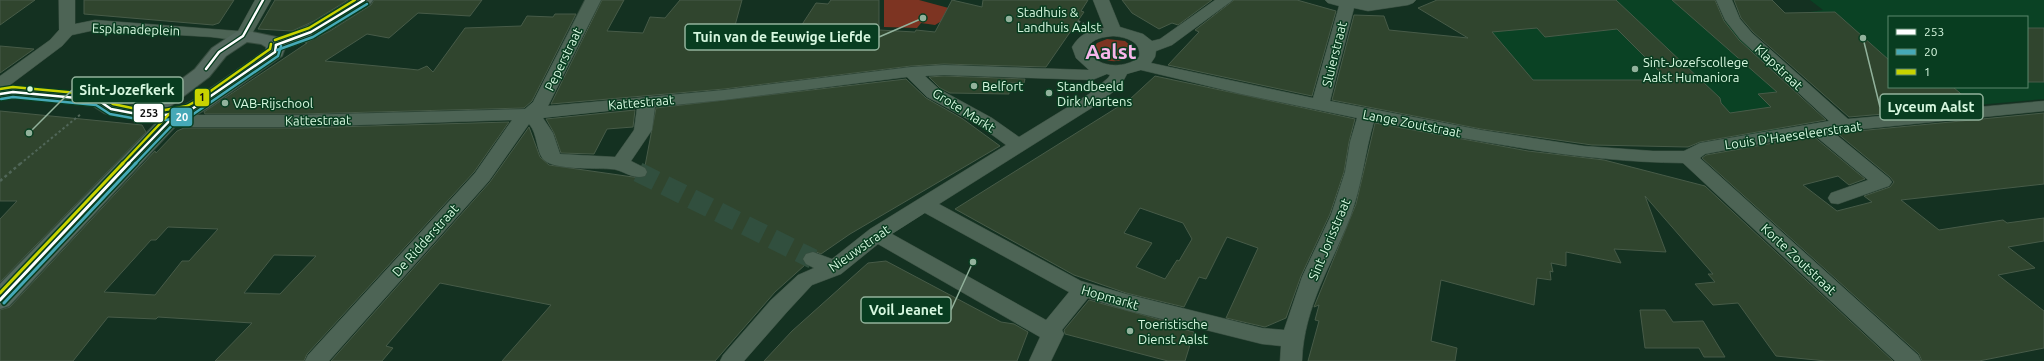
<svg xmlns="http://www.w3.org/2000/svg" width="2044" height="361" font-family="Ubuntu,sans-serif">
<style>
.built{fill:#0a4224}
.green{fill:#7d3422}
.building{fill:#30452e;stroke:#475b48;fill-rule:evenodd}
.lines{fill:none;stroke-linecap:round;stroke-linejoin:round}
.street-tunnel{stroke:#314f3e;stroke-width:20;stroke-dasharray:20 10;stroke-linecap:butt}
.street-casing{stroke:#374d3f;stroke-width:1}
.secondary-casing{stroke:#374d3f;stroke-width:2}
.path-far1{stroke:#506658;stroke-width:2;stroke-dasharray:2.5 2.5;stroke-linecap:butt}
.path{stroke:#506658;stroke-width:2.5;stroke-dasharray:3 3;stroke-linecap:butt}
.street{fill:#4d6455;fill-rule:evenodd}
.secondary{fill:#54695e;fill-rule:evenodd}
.bus-1-far1-casing{stroke:#083d20;stroke-width:5}
.bus-1-casing{stroke:#083d20;stroke-width:6}
.bus-2-far1-casing{stroke:#083d20;stroke-width:5}
.bus-2-casing{stroke:#083d20;stroke-width:6}
.bus-3-far1-casing{stroke:#083d20;stroke-width:5}
.bus-3-casing{stroke:#083d20;stroke-width:6}
.bus-1-far1{stroke:#fff;stroke-width:2.5}
.bus-1{stroke:#fff;stroke-width:3}
.bus-2-far1{stroke:#46a9b7;stroke-width:2.5}
.bus-2{stroke:#46a9b7;stroke-width:3}
.bus-3-far1{stroke:#c8d300;stroke-width:2.5}
.bus-3{stroke:#c8d300;stroke-width:3}
.poi-dot{fill:#92b29c;stroke:#083d20;stroke-width:1.5}
.bus-dot{fill:#d6f7df;stroke:#083d20;stroke-width:1.5}
.labels{text-anchor:middle;dominant-baseline:central;stroke-width:3;stroke-linejoin:round;paint-order:stroke}
.poi-label{font-size:13px;fill:#d6f7df;stroke:#083d20;text-anchor:start}
.street-label{font-size:13px;fill:#d6f7df;stroke:#083d20}
.town-label{font-size:21px;font-weight:bold;fill:#f7b6ea;stroke:#083d20}
.leader{fill:none;stroke:#92b29c;stroke-width:1.5}
.callout-dot{fill:#92b29c;stroke:#083d20;stroke-width:1.5}
.callout{fill:#083d20;stroke:#92b29c;stroke-width:1.5}
.callout-label{font-size:14px;text-anchor:middle;font-weight:bold;fill:#d6f7df}
.line-badge{stroke:#083d20;stroke-width:1.5}
.badge-label{font-size:11px;text-anchor:middle;font-weight:bold;fill:#fff}
.pale-badge-label{font-size:11px;text-anchor:middle;font-weight:bold;fill:#111}
</style>
<rect width="100%" height="100%" fill="#143121"/>
<g class="built">
<polygon points="1437,0 1692,0 1713,9 1772,69 1773,74 1793,91 1758,94 1771,107 1757,109 1782,130 1722,138 1683,100 1518,93"/>
<polygon points="1810,0 2044,0 2044,99 1976,105 1953,87 2027,87 2027,17 1889,17 1889,58 1861,60 1810,12 1823,10"/>
</g>
<g class="green">
<polygon points="884,0 919,0 956,10 958,23 940,22 935,25 921,23 917,28 884,27"/>
<path d="M1107 39 1125 41 1132 47V54C1122 64 1105 63 1095 54V46L1097 43Z"/>
</g>
<g class="building">
<polygon points="0,0 35,0 0,25"/>
<polygon points="84,0 234,0 219,23 213,25 84,14"/>
<polygon points="275,0 348,0 314,21 292,31 258,29"/>
<polygon points="374,0 482,0 470,16 418,13 389,38 367,34 325,61 409,69 418,70 427,66 433,72 465,28 521,26 527,16 553,17 555,14 576,14 532,101 524,108 300,114 205,114 204,112 307,43 305,43 330,31 371,5"/>
<polygon points="602,0 624,0 607,31 643,33 650,17 665,18 680,0 742,0 731,40 752,41 792,40 816,3 828,4 831,0 879,0 879,30 915,32 916,30 935,32 952,0 982,7 983,0 1088,0 1081,11 1084,12 1046,67 944,64 911,66 724,89 551,104"/>
<polygon points="1122,0 1212,0 1178,25 1172,23 1159,29 1132,13"/>
<polygon points="1234,0 1297,0 1336,11 1312,96 1168,65 1199,32 1195,30"/>
<path d="M1437 0H1616L1720 98 1721 103 1730 113 1771 107 1758 94 1777 92 1672 0H1715L1724 21 1739 40 1826 120 1700 142 1688 147 1592 145 1481 129 1332 100 1354 15 1384 16 1389 30 1468 38 1418 8ZM1537 28 1545 37 1617 29 1668 80H1533L1492 32Z"/>
<polygon points="1734,0 1772,0 1785,13 1835,12 1889,60 1889,87 1953,87 1975,106 1849,117 1753,32 1741,18"/>
<rect x="2027" y="28" width="17" height="54"/>
<polygon points="0,46 34,49 0,73"/>
<polygon points="944,76 1025,79 1024,83 1009,83 1009,94 950,93 940,88 929,77"/>
<path d="M1155 76 1355 119 1349 142 1344 172 1330 214 1301 276 1286 318 1265 327 1226 318 1258 248 1227 237 1206 279 1199 277 1184 307 1126 293 1074 275 955 209 1129 100ZM1140 208 1183 223 1192 239 1179 261 1177 260 1165 279 1136 267 1152 243 1124 233Z"/>
<polygon points="906,79 926,98 963,119 1000,146 850,234 821,254 814,251 806,253 802,258 805,265 775,292 715,361 502,361 551,305 440,283 386,346 393,348 382,361 331,361 490,182 529,127 540,157 549,165 640,178 645,177 648,173 645,166 656,108"/>
<polygon points="635,110 633,127 607,129 594,154 561,153 554,133 546,119"/>
<polygon points="0,111 142,125 146,132 0,282 0,219 17,201 0,201"/>
<polygon points="2044,113 2044,184 1901,200 1939,230 2003,220 2007,223 2044,218 2044,241 2008,247 2035,268 1998,275 2044,311 2044,348 1979,361 1922,361 1919,354 1702,158 1706,155 1813,136 1865,179 1849,185 1838,176 1803,185 1837,211 1872,202 1864,196 1890,187 1894,182 1890,177 1837,133"/>
<path d="M509 122 474 172 307 354 304 361H215L252 323 158 317 156 319 108 317 73 361H0V310L10 307 155 151 156 153 177 131 184 128H300ZM168 227 218 229 189 261H182L155 295 104 292 151 240H156ZM274 255 316 256 280 294 244 293Z"/>
<polygon points="1375,123 1528,151 1604,160 1705,186 1893,361 1826,361 1776,356 1738,303 1713,305 1695,284 1715,282 1708,274 1713,274 1645,196 1666,252 1614,249 1621,263 1566,252 1566,266 1551,263 1553,272 1550,271 1551,280 1537,278 1534,305 1441,280 1431,341 1457,348 1455,361 1308,361 1319,321 1315,320 1319,305 1314,307 1356,204"/>
<polygon points="886,261 1001,322 1014,324 1028,332 1017,361 764,361 792,331 868,263"/>
<polygon points="1089,300 1176,324 1175,327 1194,332 1185,361 1168,361 1065,334 1064,330"/>
<polygon points="1640,310 1665,310 1673,322 1703,321 1725,357 1704,357 1699,348 1645,348"/>
</g>
<g class="lines">
<polyline class="street-tunnel" points="638,172 813,259"/>
<g class="street-casing">
<g id="street">
<polygon points="59,0 75,0 75,24 95,20 238,31 255,0 271,0 249,39 243,41 211,37 95,30 72,35 62,46 6,88 0,89 0,76 50,40 59,30"/>
<path d="M585 0H601L548 106 724 90 911 67 944 65 1089 70 1076 58 1072 47C1080 34 1089 30 1104 28L1093 0H1109L1120 27 1143 34 1152 41 1160 39 1215 0H1233L1172 45 1156 51 1155 57 1151 63 1313 98 1339 6 1328 3 1325 0H1416L1413 3 1408 5 1368 11 1354 8 1330 101 1481 130 1584 146 1653 151H1684L1700 143 1829 121 1740 39 1725 20 1716 0H1732L1740 19 1752 33 1848 119 2044 101V111L1833 132 1889 178 1892 182 1889 186 1838 204 1831 203 1828 198 1831 193 1868 180 1813 134 1705 154 1700 158 1918 355 1921 361H1895L1683 163C1579 162 1476 141 1374 121 1365 152 1362 185 1351 215 1332 265 1304 306 1302 361H1280L1281 346 1262 344 1126 310 1088 298 1062 330 1064 334 1051 361H1029L1040 337 878 244 841 274 812 285 787 312 744 361H720L723 355 771 300 798 275 814 268 806 264 803 259 806 254 813 252 832 259 870 229 1006 145 980 126 927 97 907 77 724 100 655 107 652 130 631 161 645 168 647 172 645 176C631 180 623 169 610 169 595 168 554 170 544 160 536 152 538 134 529 124L489 181 329 361H305L308 355 475 173 512 120 300 127H193L170 118 167 114 170 110 176 109 195 115H300L525 109 533 102ZM1113 36C1125 37 1142 41 1139 57 1125 70 1092 68 1088 47 1093 38 1104 37 1113 36ZM1141 70 1241 94 1357 118 1350 142 1345 172 1331 215 1302 277 1284 330 1262 328 1126 294 1081 281 939 204 1101 102 1121 85 1127 74ZM1107 74 1110 75 1108 78 1089 94 1019 137 992 118 939 89 925 76 944 75 1092 80ZM637 108 634 130 615 157 560 154 553 133 543 118ZM925 213 1067 291 1069 292 1046 320 892 234Z"/>
</g>
</g>
<g class="secondary-casing">
<path id="secondary" d="M351 0H373L370 4C343 21 317 40 285 48L282 56 208 108 196 115 183 118 9 306 0 309V284L159 120 132 119 111 115 104 113 93 106 13 98 0 100V88L13 86 98 94 105 96 117 104 148 107 151 102 195 69 212 48 236 32 243 30 281 38 315 22ZM247 42 261 44 266 47V50L194 100 183 106 168 108 209 77 226 56Z"/>
</g>
<g class="path-far1">
<polyline points="1078,21 1084,24"/>
<polyline points="20,164 81,114"/>
</g>
<polyline class="path" points="0,181 21,163"/>
<use href="#street" class="street"/>
<use href="#secondary" class="secondary"/>
<g class="bus-1-far1-casing">
<g id="bus-1-far1">
<polyline points="276,45 311,32 364,0"/>
<polyline points="206,69 219,52 243,36 263,0"/>
<polyline points="0,94 13,92 98,100 111,109 132,113 158,113 165,115 189,111 275,52 276,45"/>
<polyline points="128,164 176,114"/>
</g>
</g>
<g class="bus-1-casing">
<polyline id="bus-1" points="0,300 129,163"/>
</g>
<g class="bus-2-far1-casing">
<g id="bus-2-far1">
<polyline points="277,50 313,37 367,4"/>
<polyline points="1,99 13,97 96,105 110,114 132,118 157,118 166,120 192,115 278,56 281,46"/>
<polyline points="135,164 180,117"/>
</g>
</g>
<g class="bus-2-casing">
<polyline id="bus-2" points="4,303 136,163"/>
</g>
<g class="bus-3-far1-casing">
<g id="bus-3-far1">
<polyline points="275,40 309,28 355,0"/>
<polyline points="0,89 13,87 99,95 113,104 132,108 158,108 165,110 187,106 198,100 270,49 271,44"/>
<polyline points="122,164 172,111"/>
</g>
</g>
<g class="bus-3-casing">
<polyline id="bus-3" points="0,293 123,163"/>
</g>
<use href="#bus-1-far1" class="bus-1-far1"/>
<use href="#bus-1" class="bus-1"/>
<use href="#bus-2-far1" class="bus-2-far1"/>
<use href="#bus-2" class="bus-2"/>
<use href="#bus-3-far1" class="bus-3-far1"/>
<use href="#bus-3" class="bus-3"/>
</g>
<g class="poi-dot">
<circle cx="1009" cy="19" r="4"/>
<circle cx="1635" cy="69" r="4"/>
<circle cx="974" cy="86" r="4"/>
<circle cx="1049" cy="93" r="4"/>
<circle cx="225" cy="103" r="4"/>
<circle cx="1130" cy="331" r="4"/>
</g>
<circle class="bus-dot" cx="30" cy="89" r="3.5"/>
<g class="labels">
<g class="poi-label">
<text x="1017" y="12">Stadhuis &amp;<tspan x="1017" dy="15">Landhuis Aalst</tspan></text>
<text x="1643" y="62">Sint-Jozefscollege<tspan x="1643" dy="15">Aalst Humaniora</tspan></text>
<text x="982" y="86">Belfort</text>
<text x="1057" y="86">Standbeeld<tspan x="1057" dy="15">Dirk Martens</tspan></text>
<text x="233" y="103">VAB-Rijschool</text>
<text x="1138" y="324">Toeristische<tspan x="1138" dy="15">Dienst Aalst</tspan></text>
</g>
<g class="street-label">
<text transform="translate(136 29) rotate(2)">Esplanadeplein</text>
<text transform="translate(1334 54) rotate(-76)">Sluierstraat</text>
<text transform="translate(563 59) rotate(-64)">Peperstraat</text>
<text transform="translate(1779 67) rotate(43)">Klapstraat</text>
<text transform="translate(641 102) rotate(-5)">Kattestraat</text>
<text transform="translate(964 110) rotate(32)">Grote Markt</text>
<text transform="translate(318 120) rotate(-1)">Kattestraat</text>
<text transform="translate(1412 123) rotate(11)">Lange Zoutstraat</text>
<text transform="translate(1793 135) rotate(-8)">Louis D'Haeseleerstraat</text>
<text transform="translate(1329 239) rotate(-67)">Sint Jorisstraat</text>
<text transform="translate(425 240) rotate(-48)">De Ridderstraat</text>
<text transform="translate(859 248) rotate(-35)">Nieuwstraat</text>
<text transform="translate(1799 259) rotate(43)">Korte Zoutstraat</text>
<text transform="translate(1110 297) rotate(16)">Hopmarkt</text>
</g>
<g class="town-label">
<text x="1111" y="51">Aalst</text>
</g>
</g>
<path class="leader" d="M923 18L879 37M29 133L72 90M1863 38L1880 107M973 262L951 310"/>
<g class="callout-dot">
<circle cx="923" cy="18" r="4"/>
<circle cx="29" cy="133" r="4"/>
<circle cx="1863" cy="38" r="4"/>
<circle cx="973" cy="262" r="4"/>
</g>
<g class="callout">
<rect x="685" y="24" width="194" height="26" rx="4"/>
<rect x="72" y="77" width="111" height="26" rx="4"/>
<rect x="1880" y="94" width="103" height="26" rx="4"/>
<rect x="861" y="297" width="90" height="26" rx="4"/>
</g>
<g class="callout-label">
<text x="782" y="42">Tuin van de Eeuwige Liefde</text>
<text x="127" y="95">Sint-Jozefkerk</text>
<text x="1931" y="112">Lyceum Aalst</text>
<text x="906" y="315">Voil Jeanet</text>
</g>
<g class="line-badge">
<rect x="194" y="88" width="16" height="19" rx="4" fill="#c8d300"/>
<rect x="133" y="103" width="31" height="20" rx="4" fill="#fff"/>
<rect x="170" y="107" width="23" height="20" rx="4" fill="#46a9b7"/>
</g>
<g class="badge-label">
<text x="182" y="121">20</text>
</g>
<g class="pale-badge-label">
<text x="202" y="101">1</text>
<text x="149" y="117">253</text>
</g>
<rect x="1888" y="16" width="140" height="72" fill="#083d20" stroke="#5a876c"/>
<rect x="1896" y="29" width="20" height="6" fill="#ffffff" stroke="#5a876c"/>
<text x="1924" y="36" font-size="12" fill="#d6f7df">253</text>
<rect x="1896" y="49" width="20" height="6" fill="#46a9b7" stroke="#5a876c"/>
<text x="1924" y="56" font-size="12" fill="#d6f7df">20</text>
<rect x="1896" y="69" width="20" height="6" fill="#c8d300" stroke="#5a876c"/>
<text x="1924" y="76" font-size="12" fill="#d6f7df">1</text>
</svg>
